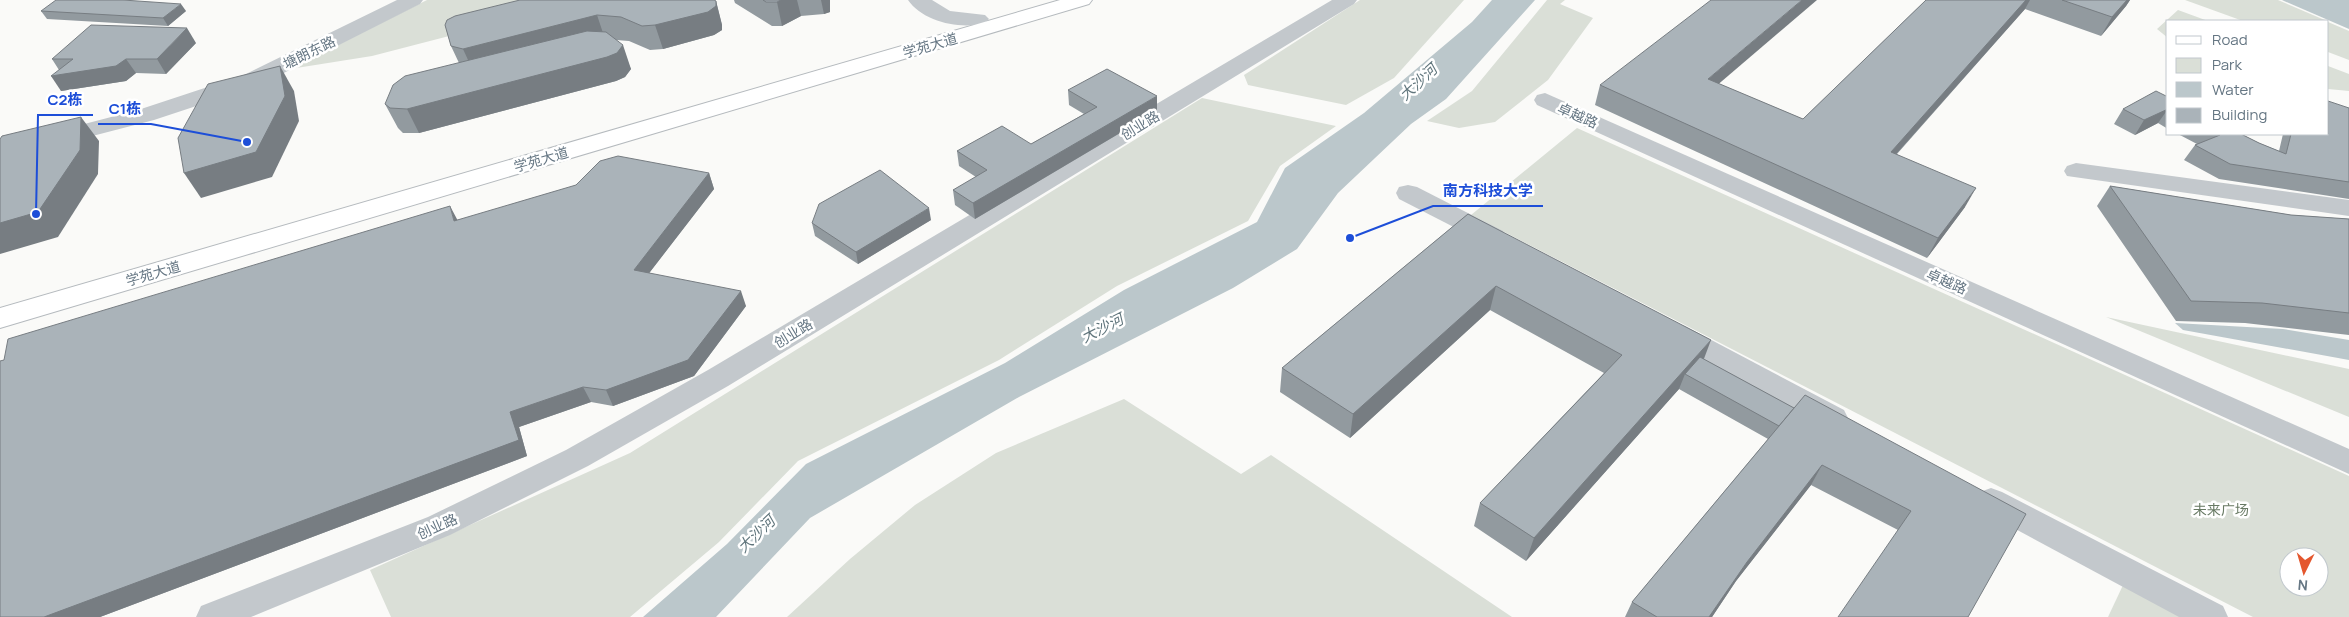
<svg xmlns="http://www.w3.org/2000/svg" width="2349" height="617" font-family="Manrope,'Noto Sans SC',sans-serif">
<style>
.green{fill:#dadfd7;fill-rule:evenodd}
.water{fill:#bbc7cb}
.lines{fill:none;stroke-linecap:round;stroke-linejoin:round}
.major-casing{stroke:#b5babe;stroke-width:2}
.minor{fill:#c3c8cc;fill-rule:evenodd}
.major{fill:#fff;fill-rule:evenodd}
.wall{fill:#929a9f}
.shaded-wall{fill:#777d82}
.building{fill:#aab3b9;stroke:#777d82}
.labels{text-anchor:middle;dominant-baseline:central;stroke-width:5;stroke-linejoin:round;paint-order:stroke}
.street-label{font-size:14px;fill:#657683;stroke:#fff}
.park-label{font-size:14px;fill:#687a64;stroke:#fff}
.water-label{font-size:15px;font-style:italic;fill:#60757c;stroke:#fff}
.leader{fill:none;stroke:#1d4ed8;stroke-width:2}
.callout-dot{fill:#1d4ed8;stroke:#fff;stroke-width:2}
.callout-label{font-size:15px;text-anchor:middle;font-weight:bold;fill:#1d4ed8;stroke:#fff;stroke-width:5;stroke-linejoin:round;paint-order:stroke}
</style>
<rect width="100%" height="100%" fill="#fafaf8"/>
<g class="green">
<polygon points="427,0 588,0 372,56 290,69"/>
<polygon points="1360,0 1464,0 1394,78 1346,105 1248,85 1244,75"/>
<polygon points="1547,0 1565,0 1560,4 1593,18 1548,80 1495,122 1459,128 1427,121 1472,91"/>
<polygon points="2185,0 2278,0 2327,21 2243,21"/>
<polygon points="2178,10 2208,21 2168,21 2168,38 2157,29"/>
<polygon points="2328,22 2349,31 2349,60 2328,52"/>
<polygon points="2328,66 2349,74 2349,91 2328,89"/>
<polygon points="1202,98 1336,126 1280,166 1248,221 1117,286 999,360 798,461 719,542 630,617 391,617 370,570 630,453"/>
<path d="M1577 128 2349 476V617H2253L1471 215ZM2289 557H2319V587H2289Z"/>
<polygon points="2106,317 2349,369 2349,417"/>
<polygon points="1124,399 1241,474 1271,455 1512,617 787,617 850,559 915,505 996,453"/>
<polygon points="2124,583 2190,617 2108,617"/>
</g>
<g class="water">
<polygon points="1492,0 1535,0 1446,99 1411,124 1338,193 1297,249 1233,288 1019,397 810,518 716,617 643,617 727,544 806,464 1005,363 1124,290 1257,222 1285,168 1364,113 1472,22"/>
<polygon points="2282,0 2349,0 2349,29 2284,1"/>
<polygon points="2175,323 2283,329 2349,340 2349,360 2183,330"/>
</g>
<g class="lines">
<g class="major-casing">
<polygon id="major" points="1060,0 1092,0 1089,4 0,328 0,308"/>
</g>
<g class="minor">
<polygon points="397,0 423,0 420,4 260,85 154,120 0,160 0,146 138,110 244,75"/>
<path d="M908 0H932L950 11 985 15 989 19 985 23C961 30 923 22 908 0Z"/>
<polygon points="1332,0 1357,0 1354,4 728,386 588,466 450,535 251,617 196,617 201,606 428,517 566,450 708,370"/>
<polygon points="1545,93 2349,449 2349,474 1537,105 1534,100 1537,95"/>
<polygon points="2076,163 2349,200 2349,216 2067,176 2064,171 2067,166"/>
<polygon points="1408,185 1417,187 1503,231 1507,237 1503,243 1494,245 1485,243 1399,199 1396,193 1399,187"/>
<polygon points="1675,323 1685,326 1844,410 1848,418 1844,426 1833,429 1822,426 1665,340 1661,333 1665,326"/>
<polygon points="1991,488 2002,492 2223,606 2228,617 2179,617 1980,510 1975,501 1980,492"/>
</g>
<use href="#major" class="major"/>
</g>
<g class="wall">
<polygon points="734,0 830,0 830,12 824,14 801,16 782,26 772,26 735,3"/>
<polygon points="1926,0 2130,0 2126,6 2101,36 2025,9 1897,154 1965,207 1927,258 1595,105 1600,85 1719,84 1803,119"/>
<polygon points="716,1 722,25 722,30 714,35 663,49 650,50 629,41 616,40 631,69 625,77 616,81 419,133 403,133 398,128 385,104 459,63 451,46 445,25"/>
<polygon points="41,11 186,11 168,26 47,19"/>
<polygon points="196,43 166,74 136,73 126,81 61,91 59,70 52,59"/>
<polygon points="1068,90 1157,111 975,219 955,205 953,190 976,177 959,166 957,151 1031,144 1084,114 1069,105"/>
<polygon points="2168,97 2168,129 2158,123 2135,135 2114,124 2123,109"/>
<polygon points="2349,108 2349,199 2219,179 2184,160 2195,145 2197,144 2178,134 2241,134 2259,143 2279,151 2283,134 2328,134"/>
<polygon points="709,173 714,189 649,273 746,306 694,376 613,406 591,402 519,427 527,456 100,617 0,617 457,220"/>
<polygon points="2110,186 2291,215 2349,219 2349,335 2245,323 2176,321 2097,206"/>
<polygon points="1468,214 1703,359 1794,408 2026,514 1898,530 1811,485 1736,581 1712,617 1625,617 1632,602 1768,439 1679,389 1526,561 1474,526 1480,503 1604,373 1490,310 1350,438 1280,392 1282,368"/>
<polygon points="931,220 858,264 815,236 812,223"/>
</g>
<g class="shaded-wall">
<polygon points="781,0 797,0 801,16 782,26 777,2"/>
<polygon points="821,0 830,0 830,12 824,14"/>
<polygon points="1802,0 1817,0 1701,99 1708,79"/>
<polygon points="2026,0 2030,0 2025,9 1881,171 1891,152"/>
<polygon points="2127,0 2130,0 2126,6 2101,36 2112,17"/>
<polygon points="716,1 722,25 722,30 714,35 663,49 655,25"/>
<polygon points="181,4 186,11 168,26 163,18"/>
<polygon points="597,15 605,39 474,73 463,49"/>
<polygon points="187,28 196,43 166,74 157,59"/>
<polygon points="623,45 631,69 625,77 616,81 419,133 407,109"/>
<polygon points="126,59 136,73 126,81 61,91 51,76"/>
<polygon points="280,66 294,91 299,121 272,177 201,198 184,173"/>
<polygon points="1157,96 1157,111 975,219 973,203"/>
<polygon points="2168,109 2158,123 2135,135 2144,120"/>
<polygon points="81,117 99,141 98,174 58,237 0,254 0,223"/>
<polygon points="709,173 714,189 640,285 634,270"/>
<polygon points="1976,188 1965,207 1927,258 1938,238"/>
<polygon points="450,206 458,221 454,221"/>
<polygon points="929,208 931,220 858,264 856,252"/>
<polygon points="1496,286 1490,310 1350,438 1353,414"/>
<polygon points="741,291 746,306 694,376 613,406 606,390"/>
<polygon points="1711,340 1702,364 1685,374 1679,389 1526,561 1534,538"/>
<polygon points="583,387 591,402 519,427 527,456 100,617 44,617 510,412"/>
<polygon points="1822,465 1811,485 1736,581 1712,617 1709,617 1747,562"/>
</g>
<g class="building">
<polygon points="56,0 123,0 181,4 163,18 41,11"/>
<polygon points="520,0 714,0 716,1 716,6 708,12 655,25 642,26 621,17 597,15 463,49 451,46 445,25 447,20 455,16"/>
<polygon points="763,0 781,0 777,2 766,2"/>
<polygon points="1711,0 1802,0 1708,79 1803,119 1926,0 2026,0 1891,152 1976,188 1938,238 1600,85"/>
<polygon points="2062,0 2127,0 2112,17"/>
<polygon points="91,25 187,28 157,59 126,59 116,66 51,76 73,59 52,59"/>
<polygon points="587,31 606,32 623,45 617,53 607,57 407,109 390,108 385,104 393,85 405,76"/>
<polygon points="280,66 285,96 256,152 184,173 178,138 208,84"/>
<polygon points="1107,69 1157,96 973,203 953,190 987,170 957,151 1002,126 1031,144 1097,107 1068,90"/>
<polygon points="2156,91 2168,97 2168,109 2144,120 2123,109"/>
<polygon points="2328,101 2349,108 2349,182 2230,164 2195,145 2220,135 2218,134 2241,134 2259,143 2286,154 2291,134 2328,134"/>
<polygon points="81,117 80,150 38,212 0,223 0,139 2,136"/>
<polygon points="618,156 709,173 634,270 741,291 688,360 606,390 583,387 510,412 519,440 44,617 0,617 0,361 4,360 8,339 450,206 454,221 576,185 600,161"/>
<polygon points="880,170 929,208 856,252 812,223 819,204"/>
<polygon points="2110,186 2291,215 2349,219 2349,313 2262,303 2191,301"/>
<polygon points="1468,214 1711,340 1534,538 1480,503 1622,355 1496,286 1353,414 1282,368"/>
<polygon points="1700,357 1794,408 1779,426 1685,374"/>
<polygon points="1805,395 2026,514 1968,617 1838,617 1911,511 1822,465 1747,562 1709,617 1657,617 1632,602"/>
</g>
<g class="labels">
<g class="street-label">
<text transform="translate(930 45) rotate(-16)">学苑大道</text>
<text transform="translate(309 52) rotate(-26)">塘朗东路</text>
<text transform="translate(1578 115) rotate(24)">卓越路</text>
<text transform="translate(1140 125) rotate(-31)">创业路</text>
<text transform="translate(541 159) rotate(-16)">学苑大道</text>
<text transform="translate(153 273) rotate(-16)">学苑大道</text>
<text transform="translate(1947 281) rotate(24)">卓越路</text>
<text transform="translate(793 333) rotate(-31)">创业路</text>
<text transform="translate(437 526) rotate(-24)">创业路</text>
</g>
<g class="park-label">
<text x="2221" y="509">未来广场</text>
</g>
<g class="water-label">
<text transform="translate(1418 82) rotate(-43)">大沙河</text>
<text transform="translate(1102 328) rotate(-27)">大沙河</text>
<text transform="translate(756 534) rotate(-44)">大沙河</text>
</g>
</g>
<path class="leader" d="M36 214L38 115H93M247 142L151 124H98M1350 238L1433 206H1543"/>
<g class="callout-dot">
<circle cx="36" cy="214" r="5"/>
<circle cx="247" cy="142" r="5"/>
<circle cx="1350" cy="238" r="5"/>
</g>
<g class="callout-label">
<text x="65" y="105">C2栋</text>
<text x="125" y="114">C1栋</text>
<text x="1488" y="196">南方科技大学</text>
</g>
<rect x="2166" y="20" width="162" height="115" fill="#ffffff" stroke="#c1c8cd"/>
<rect x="2176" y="36" width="25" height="8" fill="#ffffff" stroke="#c1c8cd"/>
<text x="2212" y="45" font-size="15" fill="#657683">Road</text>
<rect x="2176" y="58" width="25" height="15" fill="#dadfd7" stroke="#c1c8cd"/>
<text x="2212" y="70" font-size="15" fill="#657683">Park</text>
<rect x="2176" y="82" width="25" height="15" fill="#bbc7cb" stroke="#c1c8cd"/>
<text x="2212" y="95" font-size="15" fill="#657683">Water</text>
<rect x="2176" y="108" width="25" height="15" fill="#aab3b9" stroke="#c1c8cd"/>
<text x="2212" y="120" font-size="15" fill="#657683">Building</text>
<g transform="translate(2304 572) rotate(185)"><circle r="24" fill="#ffffff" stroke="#c1c8cd"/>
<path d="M0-4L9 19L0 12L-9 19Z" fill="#e4572e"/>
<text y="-8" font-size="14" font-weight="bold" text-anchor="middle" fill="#657683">N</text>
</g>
</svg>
